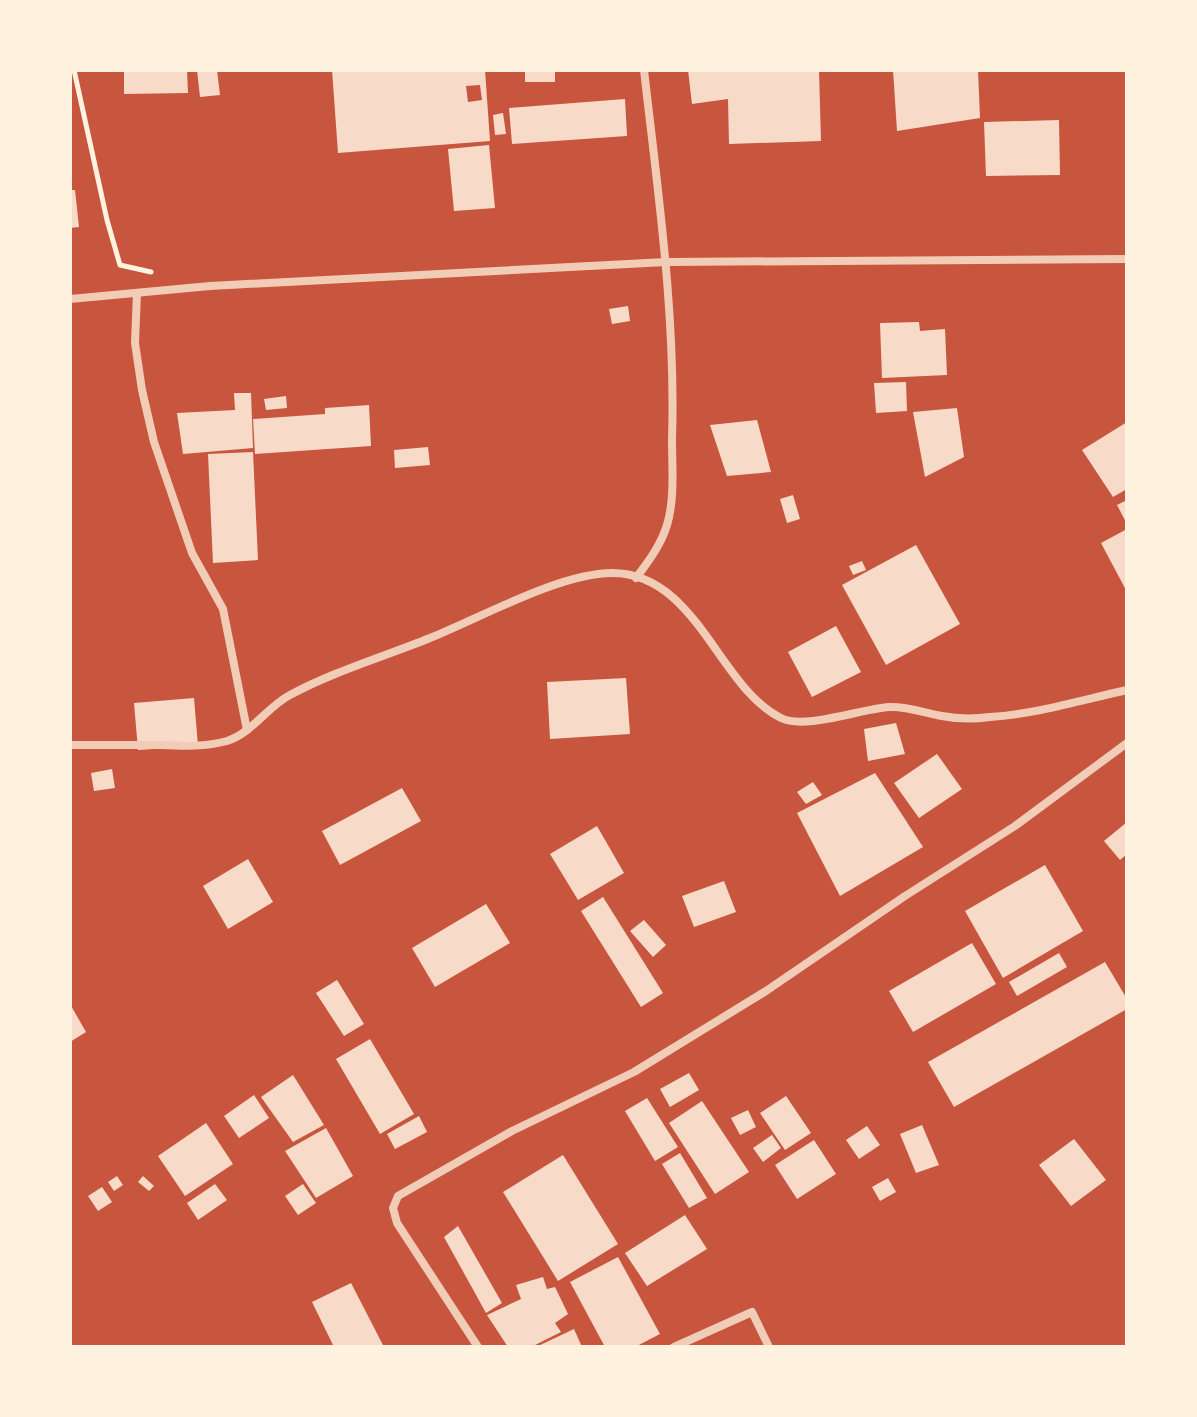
<svg xmlns="http://www.w3.org/2000/svg" width="1197" height="1417" font-family="'Asap Condensed',sans-serif">
<style>
.building{fill:#f7dbc8;fill-rule:evenodd}
.lines{fill:none;stroke-linecap:round;stroke-linejoin:round}
.path{stroke:#fff3e0;stroke-width:5}
.minor{stroke:#f1ccb7;stroke-width:8}
</style>
<rect width="100%" height="100%" fill="#c8553d"/>
<g class="building">
<polygon points="124,70 187,70 188,93 124,94"/>
<polygon points="197,70 217,70 220,95 200,97"/>
<path d="M332 70H485L490 141 338 153ZM480 85 482 100 468 102 466 86Z"/>
<rect x="525" y="70" width="30" height="12"/>
<polygon points="688,70 819,70 821,141 729,144 728,99 692,104"/>
<polygon points="893,70 978,70 980,118 897,131"/>
<polygon points="625,99 627,136 512,144 509,108"/>
<polygon points="503,113 506,134 495,135 493,115"/>
<polygon points="1059,120 1060,175 986,176 984,122"/>
<polygon points="489,145 495,208 454,211 448,149"/>
<polygon points="70,190 75,190 79,227 70,228"/>
<polygon points="628,306 630,321 612,324 609,309"/>
<polygon points="919,322 920,331 945,329 947,375 882,378 880,323"/>
<polygon points="906,382 907,411 876,413 874,383"/>
<polygon points="234,393 251,393 253,448 183,454 177,413 235,410"/>
<polygon points="286,396 287,408 266,410 264,399"/>
<polygon points="369,405 371,446 255,454 253,419 325,414 325,408"/>
<polygon points="957,408 964,457 925,477 913,412"/>
<polygon points="757,420 771,472 727,476 710,425"/>
<polygon points="1127,422 1127,489 1113,497 1082,450"/>
<polygon points="428,447 430,465 395,468 394,450"/>
<polygon points="253,452 258,560 213,563 208,454"/>
<polygon points="793,495 800,519 787,523 780,499"/>
<polygon points="1127,500 1127,524 1117,505"/>
<polygon points="1127,529 1127,592 1101,543"/>
<polygon points="916,545 960,624 886,665 842,585"/>
<polygon points="862,561 866,570 853,575 849,566"/>
<polygon points="836,626 861,672 812,697 788,652"/>
<polygon points="626,678 630,734 550,739 547,682"/>
<polygon points="194,698 198,746 138,750 134,703"/>
<polygon points="896,723 905,754 868,761 864,729"/>
<polygon points="937,754 962,789 919,818 894,783"/>
<polygon points="112,769 115,788 94,791 91,773"/>
<polygon points="875,773 923,847 840,896 797,813"/>
<polygon points="813,782 822,795 806,804 797,792"/>
<polygon points="402,788 421,821 340,865 322,831"/>
<polygon points="1127,822 1127,854 1120,860 1104,841"/>
<polygon points="597,826 624,873 578,900 550,854"/>
<polygon points="248,859 273,902 228,929 203,886"/>
<polygon points="1045,865 1083,931 1003,978 965,911"/>
<polygon points="724,881 736,912 694,927 682,896"/>
<polygon points="603,897 663,993 641,1007 581,911"/>
<polygon points="486,904 510,943 435,987 412,948"/>
<polygon points="644,920 666,945 653,957 630,931"/>
<polygon points="972,943 996,984 913,1032 889,991"/>
<polygon points="1059,953 1067,967 1017,996 1009,982"/>
<polygon points="1105,962 1127,999 1127,1009 954,1107 928,1062"/>
<polygon points="337,980 364,1024 344,1036 316,993"/>
<polygon points="70,1004 86,1032 70,1042"/>
<polygon points="370,1039 414,1114 380,1134 336,1059"/>
<polygon points="689,1073 699,1090 670,1107 660,1089"/>
<polygon points="293,1075 324,1125 293,1142 261,1097"/>
<polygon points="254,1095 269,1118 239,1138 224,1116"/>
<polygon points="786,1096 811,1133 785,1150 760,1113"/>
<polygon points="647,1098 678,1147 655,1161 625,1111"/>
<polygon points="702,1101 749,1172 715,1194 669,1123"/>
<polygon points="748,1110 756,1127 740,1135 731,1118"/>
<polygon points="419,1116 427,1132 395,1149 387,1134"/>
<polygon points="206,1123 233,1164 185,1196 158,1156"/>
<polygon points="922,1125 939,1165 916,1173 900,1134"/>
<polygon points="867,1126 880,1145 859,1159 846,1140"/>
<polygon points="326,1128 353,1176 316,1198 285,1151"/>
<polygon points="772,1135 781,1148 763,1162 753,1148"/>
<polygon points="1074,1139 1106,1180 1071,1206 1039,1165"/>
<polygon points="814,1140 836,1174 797,1199 775,1165"/>
<polygon points="680,1153 707,1198 689,1208 662,1164"/>
<polygon points="563,1155 618,1244 558,1281 503,1192"/>
<polygon points="117,1176 123,1185 114,1191 108,1182"/>
<polygon points="143,1176 154,1186 149,1191 138,1182"/>
<polygon points="888,1178 896,1192 880,1201 872,1187"/>
<polygon points="215,1184 227,1200 198,1220 187,1203"/>
<polygon points="303,1184 316,1203 298,1215 285,1196"/>
<polygon points="102,1187 112,1202 98,1211 88,1196"/>
<polygon points="685,1215 707,1249 647,1286 625,1253"/>
<polygon points="458,1226 502,1303 486,1313 444,1237"/>
<polygon points="618,1257 660,1334 635,1347 605,1347 570,1282"/>
<polygon points="543,1277 547,1289 555,1287 568,1314 555,1323 561,1332 531,1347 508,1347 487,1315 521,1299 516,1285"/>
<polygon points="351,1283 384,1347 334,1347 312,1302"/>
<polygon points="574,1329 582,1347 536,1347"/>
</g>
<g class="lines">
<polyline class="path" points="74,70 107,220 120,265 151,272"/>
<g class="minor">
<polyline points="137,293 135,343 142,390 154,442 192,553 223,609 247,730"/>
<polyline points="70,299 210,286 666,262 1127,259"/>
<path d="M636 578C648 562 661 545 667 525 675 499 672 467 672 440 676 316 658 193 644 70"/>
<path d="M70 745C100 745 131 745 161 745 183 746 206 747 227 741 252 733 267 707 290 695 335 671 383 657 430 638 480 618 560 573 612 573 697 573 718 687 781 718 805 730 860 709 889 707 906 706 925 713 942 716 957 719 975 719 990 717 1036 714 1082 700 1127 690"/>
<polyline points="478,1347 397,1223 393,1208 398,1196 512,1131 634,1072 766,991 905,896 1015,826 1127,743"/>
<polyline points="674,1347 752,1312 769,1347"/>
</g>
</g>
<rect width="1197" height="1417" fill="none" stroke="#fff3e0" stroke-width="144"/>
</svg>
